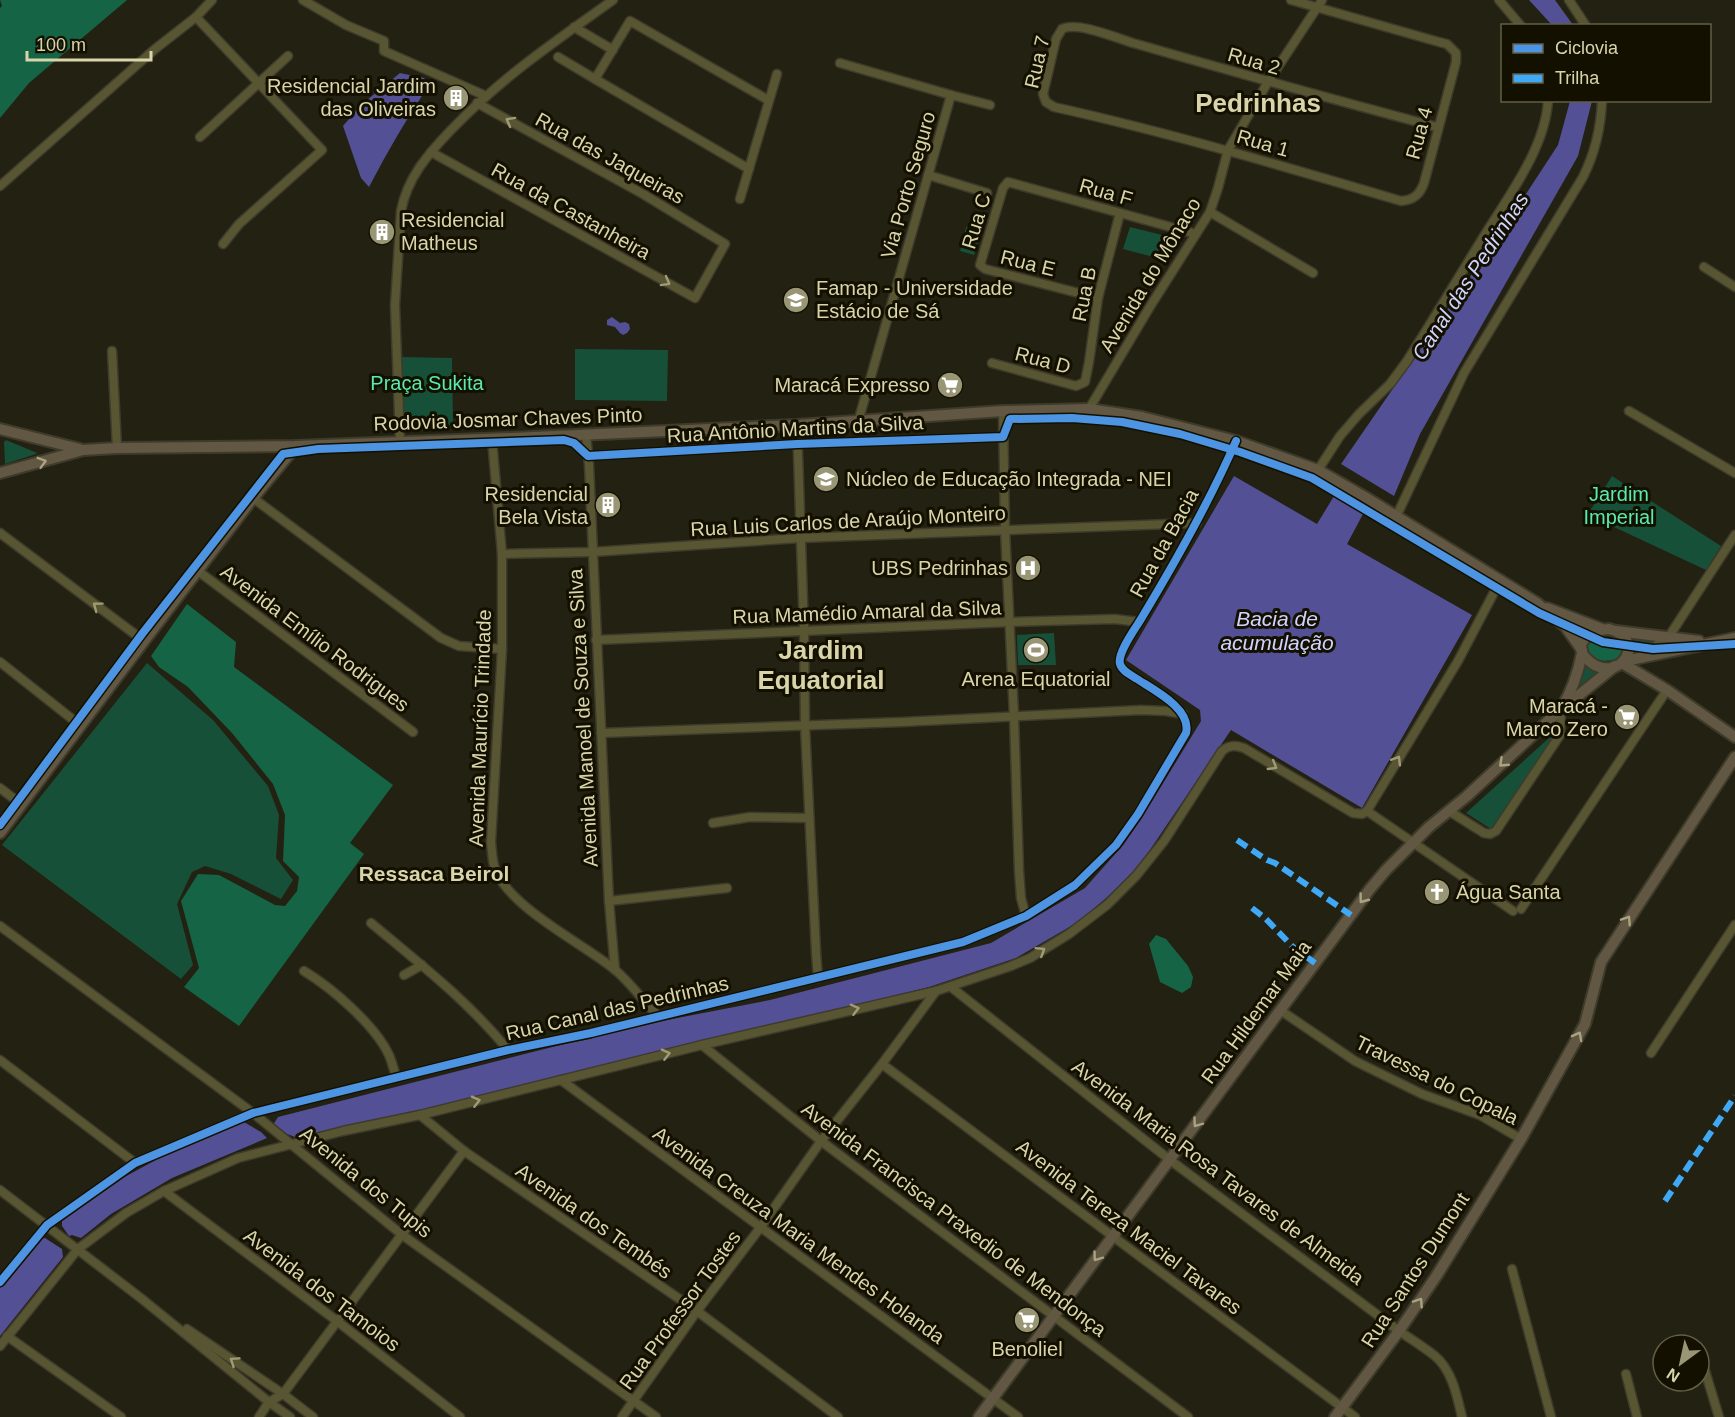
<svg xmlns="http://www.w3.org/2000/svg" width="1735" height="1417" font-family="Helvetica,sans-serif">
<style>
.green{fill:#175038}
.forest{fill:#156445}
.water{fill:#535095}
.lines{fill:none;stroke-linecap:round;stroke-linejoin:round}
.minor-casing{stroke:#3e3b2b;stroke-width:11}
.major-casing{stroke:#3e3b2b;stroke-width:14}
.minor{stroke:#585533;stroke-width:8}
.major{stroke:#615742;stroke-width:10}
.quiet{stroke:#3fa9f5;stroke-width:6;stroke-dasharray:12 6;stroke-linecap:butt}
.cycleway-casing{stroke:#131000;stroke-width:11}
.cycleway{stroke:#4d94e3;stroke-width:8}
.oneway{stroke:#9f9b75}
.oneway2{stroke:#a9a381}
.labels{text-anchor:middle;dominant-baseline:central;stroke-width:6;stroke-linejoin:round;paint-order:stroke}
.street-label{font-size:20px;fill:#d9d5ab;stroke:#131000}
.poi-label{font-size:20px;fill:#d9d5ab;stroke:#131000;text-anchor:end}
.park-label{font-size:20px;fill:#59eaaf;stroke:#131000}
.water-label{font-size:21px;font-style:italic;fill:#d1d3ff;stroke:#131000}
.neighbourhood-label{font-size:21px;font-weight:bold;fill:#d9d5ab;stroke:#131000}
.district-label{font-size:26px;font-weight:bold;fill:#d9d5ab;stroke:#131000}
</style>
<rect width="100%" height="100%" fill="#232112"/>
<g class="green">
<polygon points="966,227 981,231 974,255 960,251"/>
<polygon points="1130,227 1166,236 1161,259 1123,249"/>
<polygon points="575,349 668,350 667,401 575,400"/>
<polygon points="400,357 452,358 453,427 405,432"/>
<polygon points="6,440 37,453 36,454 5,464 4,442"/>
<polygon points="1612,476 1721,546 1706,570 1614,527 1590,511"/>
<polygon points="1054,633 1056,665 1018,665 1017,635"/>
<polygon points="1633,636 1661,640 1634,657 1631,655 1630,640"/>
<polygon points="147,663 213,720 268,786 279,815 276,858 293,880 281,899 231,874 205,866 192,872 177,904 193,965 181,979 2,845"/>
<polygon points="1584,663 1604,671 1578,693"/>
<polygon points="1559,729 1491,829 1466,813"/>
</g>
<g class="forest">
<polygon points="0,0 127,0 29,83 0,118 0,8 2,6"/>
<polygon points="187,604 236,642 234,667 393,785 350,843 364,854 239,1026 184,987 199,968 181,901 198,874 219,875 275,905 285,906 297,891 299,877 283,861 285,815 273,784 232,733 188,687 159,667 151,656"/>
<path d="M1604 637 1618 641 1623 648V652L1620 657C1609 663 1597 662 1588 653L1587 644 1593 638Z"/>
<polygon points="1156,935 1166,939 1188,966 1193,977 1191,987 1182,993 1160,982 1149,944"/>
</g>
<g class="water">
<polygon points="1529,0 1555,0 1573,25 1552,25"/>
<path d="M400 73 424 78 429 85C407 118 387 152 369 187L361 178 343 126 361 105Z"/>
<polygon points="1570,101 1592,101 1578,156 1420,434 1394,496 1341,464 1505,226 1558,145"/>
<polygon points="612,317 620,323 625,322 629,324 630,329 627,333 623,335 620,333 615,327 607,325 607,320"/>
<polygon points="1234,476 1317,524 1334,496 1363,514 1347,544 1472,615 1362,808 1231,730 1133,875 1078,922 1016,958 929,987 519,1088 431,1107 408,1114 295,1137 287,1134 273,1125 278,1117 631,1027 770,1000 991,943 1085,888 1124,844 1143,816 1201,721 1200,710 1126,660"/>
<polygon points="244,1122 261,1132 267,1138 172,1178 111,1214 81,1238 72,1235 69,1236 62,1226 62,1220 117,1181 178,1148"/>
<polygon points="45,1238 62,1249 63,1257 0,1336 0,1286 37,1240"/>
</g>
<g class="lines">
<g class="minor-casing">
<g id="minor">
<polyline points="303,0 346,25 384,41 384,51 486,96"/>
<path d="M1291 0 1439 42 1447 44 1456 53V62L1424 183C1420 194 1414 200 1401 201 1286 167 1171 133 1054 107L1046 102 1043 94 1056 39 1062 29C1076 21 1117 38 1133 43 1234 72 1335 100 1437 127"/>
<polyline points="1499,0 1521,26"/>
<polyline points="1569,0 1586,26"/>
<polyline points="196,17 322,150 239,224 223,244"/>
<polyline points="574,27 613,50"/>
<polyline points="558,57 595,79"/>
<polyline points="840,63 951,95 990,105"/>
<polyline points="200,137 288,56"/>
<polyline points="431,152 695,298 725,244 643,194 477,103"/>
<polyline points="749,169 595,79 630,21 768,100"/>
<polyline points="928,175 987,193"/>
<polyline points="0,186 155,49 196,17 212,0"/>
<polyline points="740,199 777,74"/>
<polyline points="1210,212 1313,273"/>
<polyline points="1704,267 1735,287"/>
<polyline points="1098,298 985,269 980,265 1003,188 1008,182 1196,234"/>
<polyline points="112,351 117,448"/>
<polyline points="992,363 1076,386 1085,382 1089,362 1098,298 1120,213"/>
<polyline points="1089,409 1151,305 1210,212 1218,188 1228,150 1268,82 1322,0"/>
<polyline points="1003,411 1005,529 1014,716 1019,871 1021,898 1026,916"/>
<polyline points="1629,411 1735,473"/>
<polyline points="858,422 951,95"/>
<polyline points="797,425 804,630 805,726 816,952 818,978"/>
<polyline points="586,434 589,465 609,901 615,970"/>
<path d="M492 439 502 554V649L491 842C492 851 492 860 495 869 510 908 582 943 614 969 630 982 643 1001 658 1016"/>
<path d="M400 441 395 305 401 211C407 178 428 154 451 130 501 78 554 42 613 0"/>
<polyline points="588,456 797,444 1003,437"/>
<path d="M1318 470 1340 436 1359 414 1390 384 1407 361C1433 320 1458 278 1484 236 1508 197 1546 147 1548 100"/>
<polyline points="253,498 441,638 459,646 502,649"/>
<path d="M1396 517 1464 373 1583 177C1595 153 1601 127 1602 100"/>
<polyline points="0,533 144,641"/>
<polyline points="502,554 592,552 800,538 1197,523"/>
<polyline points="198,571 413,732"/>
<polyline points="596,640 1009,622 1115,619 1139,622"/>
<polyline points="1641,655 1668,638 1735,535"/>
<polyline points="0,662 81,726"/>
<polyline points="601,733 902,722 1141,710 1166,711 1183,714"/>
<polyline points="0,788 21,804"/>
<polyline points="1367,811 1458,661 1500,581"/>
<polyline points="1367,811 1513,911"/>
<polyline points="1449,811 1484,833 1490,834 1496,831 1560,735 1561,709"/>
<polyline points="713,823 750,817 809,818"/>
<polyline points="609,901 727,888"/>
<polyline points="1521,909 1667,690"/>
<path d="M371 923C419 963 468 1001 508 1050"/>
<polyline points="0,926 253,1113 401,1234 656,1417"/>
<path d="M304 971C332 988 375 1025 389 1055 392 1062 394 1070 396 1077"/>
<polyline points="404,975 422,965"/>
<path d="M951 987 1170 1160 1399 1331C1411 1339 1424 1347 1435 1356 1452 1370 1457 1396 1462 1417"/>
<polyline points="1280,1010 1355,1061 1422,1094 1480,1115 1521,1139"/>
<polyline points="702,1045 821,1141 1188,1417"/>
<polyline points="1651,1053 1735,925"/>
<polyline points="0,1060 135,1163"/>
<polyline points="882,1064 1355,1417"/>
<polyline points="561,1080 1018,1417"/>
<polyline points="420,1115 464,1151 697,1311 838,1417"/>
<polyline points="0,1190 142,1299 269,1402 290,1417"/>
<polyline points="164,1191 337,1321 460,1417"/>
<polyline points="1512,1269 1551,1417"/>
<path d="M0 1282 47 1225 135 1163 253 1113 508 1050 591 1033 963 942 1026 916 1075 885 1116 845 1138 814 1186 733C1192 709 1154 690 1137 679 1131 675 1122 671 1120 664 1117 653 1135 629 1141 619 1176 561 1209 503 1236 441"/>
<polyline points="187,1329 283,1394 313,1417"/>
<polyline points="7,1336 121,1417"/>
<path d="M0 1346 78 1249 126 1213 164 1191 238 1158 343 1131 420 1115 702 1045 936 991 1011 966 1030 958 1069 934 1107 905 1136 876 1164 841 1222 751C1229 745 1235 745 1244 748L1353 813 1362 814 1367 811"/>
<polyline points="1699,1351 1719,1417"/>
<polyline points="1626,1374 1637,1417"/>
<polyline points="259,1417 269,1402 283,1394 464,1151"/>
<polyline points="622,1417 697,1311 760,1228 821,1141 882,1064 936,991"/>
</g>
</g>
<g class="major-casing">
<g id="major">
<polyline points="0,429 80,449"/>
<polyline points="0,473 83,450 117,448 296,446 512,438 797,425 1003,411 1089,409 1142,417 1236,441 1318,470 1365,497 1537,603 1565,626 1582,650"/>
<polyline points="1547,608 1602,629"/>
<path d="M1609 629C1650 640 1618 686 1589 661 1569 644 1590 630 1609 629Z"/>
<polyline points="1616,631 1699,641"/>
<polyline points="1625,661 1735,638"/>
<polyline points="1622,663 1667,690 1735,737"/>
<polyline points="1568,704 1615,666"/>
<polyline points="0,833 144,641 253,498 296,446"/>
<path d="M979 1417 1370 889 1386 870 1429 827 1467 796 1561 709C1572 691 1578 674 1582 653"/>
<polyline points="1335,1417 1399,1331 1437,1275 1521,1139 1585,1024 1601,962 1735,757"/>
</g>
</g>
<use href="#minor" class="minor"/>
<use href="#major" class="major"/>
<g class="quiet">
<polyline points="1237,840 1267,860 1275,863 1351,915"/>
<polyline points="1252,908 1266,919 1293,947 1315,963"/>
<polyline points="1665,1201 1735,1096"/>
</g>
<g class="cycleway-casing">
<g id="cycleway">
<polyline points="0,825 142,634 283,454 318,449 564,440 574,443 588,456 797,444 1003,437 1010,419 1072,418 1122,422 1180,434 1240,452 1312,478 1539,613 1603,642 1653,649 1735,644"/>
<path d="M0 1282 47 1225 135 1163 253 1113 508 1050 591 1033 963 942 1026 916 1075 885 1116 845 1138 814 1186 733C1192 709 1154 690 1137 679 1131 675 1122 671 1120 664 1117 653 1135 629 1141 619 1176 561 1209 503 1236 441"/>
</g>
</g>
<use href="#cycleway" class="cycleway"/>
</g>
<defs><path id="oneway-chevron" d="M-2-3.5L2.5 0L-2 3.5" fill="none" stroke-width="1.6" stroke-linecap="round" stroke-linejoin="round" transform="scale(1.5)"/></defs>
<g class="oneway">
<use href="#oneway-chevron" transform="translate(510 121) rotate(-151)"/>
<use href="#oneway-chevron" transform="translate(666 282) rotate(29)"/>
<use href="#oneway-chevron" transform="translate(97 606) rotate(-143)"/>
<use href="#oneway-chevron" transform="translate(1397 760) rotate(-59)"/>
<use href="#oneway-chevron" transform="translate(1273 766) rotate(31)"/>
<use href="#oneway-chevron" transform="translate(1041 951) rotate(-32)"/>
<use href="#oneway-chevron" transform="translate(855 1009) rotate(-14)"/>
<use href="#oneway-chevron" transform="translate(666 1054) rotate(-14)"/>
<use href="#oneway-chevron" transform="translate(476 1101) rotate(-14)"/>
<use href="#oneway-chevron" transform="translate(234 1361) rotate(-146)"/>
</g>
<g class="oneway2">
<use href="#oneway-chevron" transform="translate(42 462) rotate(-16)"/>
<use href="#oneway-chevron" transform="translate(1503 763) rotate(137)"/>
<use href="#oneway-chevron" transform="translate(1363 899) rotate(127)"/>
<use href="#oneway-chevron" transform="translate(1627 920) rotate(-57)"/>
<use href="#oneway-chevron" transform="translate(1578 1036) rotate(-62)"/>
<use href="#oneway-chevron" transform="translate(1197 1123) rotate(126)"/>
<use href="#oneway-chevron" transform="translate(1097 1257) rotate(126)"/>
<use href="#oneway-chevron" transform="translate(1419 1302) rotate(-56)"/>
</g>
<defs>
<g id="building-disc" transform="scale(1.35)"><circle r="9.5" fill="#999675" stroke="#131000"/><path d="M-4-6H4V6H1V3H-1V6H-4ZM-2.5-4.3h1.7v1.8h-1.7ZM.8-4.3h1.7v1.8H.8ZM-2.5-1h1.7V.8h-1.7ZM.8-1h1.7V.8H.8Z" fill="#fff"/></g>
<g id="university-disc" transform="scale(1.35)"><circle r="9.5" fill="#999675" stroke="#131000"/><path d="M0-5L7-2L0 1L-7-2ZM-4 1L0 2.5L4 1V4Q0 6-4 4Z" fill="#fff"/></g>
<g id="supermarket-disc" transform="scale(1.35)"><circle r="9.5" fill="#999675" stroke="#131000"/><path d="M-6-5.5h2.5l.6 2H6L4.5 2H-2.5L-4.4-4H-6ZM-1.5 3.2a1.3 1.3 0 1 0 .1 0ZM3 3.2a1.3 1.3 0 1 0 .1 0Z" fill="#fff"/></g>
<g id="school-disc" transform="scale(1.35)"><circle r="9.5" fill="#999675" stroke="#131000"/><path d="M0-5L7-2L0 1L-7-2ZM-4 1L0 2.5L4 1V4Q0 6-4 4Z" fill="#fff"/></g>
<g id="hospital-disc" transform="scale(1.35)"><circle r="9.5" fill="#999675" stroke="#131000"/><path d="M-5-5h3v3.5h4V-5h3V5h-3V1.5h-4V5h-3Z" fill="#fff"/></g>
<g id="stadium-disc" transform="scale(1.35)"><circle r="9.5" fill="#999675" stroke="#131000"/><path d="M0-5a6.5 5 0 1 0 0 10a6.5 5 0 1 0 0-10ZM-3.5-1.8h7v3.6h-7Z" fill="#fff"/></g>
<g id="church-disc" transform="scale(1.35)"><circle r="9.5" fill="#999675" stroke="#131000"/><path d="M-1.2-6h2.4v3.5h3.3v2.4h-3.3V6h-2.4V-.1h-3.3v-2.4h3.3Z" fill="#fff"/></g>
</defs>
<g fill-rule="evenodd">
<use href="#building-disc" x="456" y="98"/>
<use href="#building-disc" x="382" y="232"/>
<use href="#university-disc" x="796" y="300"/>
<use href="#supermarket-disc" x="950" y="385"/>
<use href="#school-disc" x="826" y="479"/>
<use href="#building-disc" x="608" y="505"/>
<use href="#hospital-disc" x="1028" y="568"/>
<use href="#stadium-disc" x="1036" y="650"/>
<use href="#supermarket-disc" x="1627" y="717"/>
<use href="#church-disc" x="1437" y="892"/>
<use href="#supermarket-disc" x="1027" y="1320"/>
</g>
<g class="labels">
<g class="street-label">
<text transform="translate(1254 61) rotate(16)">Rua 2</text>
<text transform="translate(1037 62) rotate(-77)">Rua 7</text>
<text transform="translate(1419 133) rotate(-75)">Rua 4</text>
<text transform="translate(1263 143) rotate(16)">Rua 1</text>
<text transform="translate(610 158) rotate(29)">Rua das Jaqueiras</text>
<text transform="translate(908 185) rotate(-74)">Via Porto Seguro</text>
<text transform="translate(1106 192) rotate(16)">Rua F</text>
<text transform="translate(571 211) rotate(29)">Rua da Castanheira</text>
<text transform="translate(976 221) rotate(-73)">Rua C</text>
<text transform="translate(1028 263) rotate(14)">Rua E</text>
<text transform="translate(1150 275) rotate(-59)">Avenida do Mônaco</text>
<text transform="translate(1084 294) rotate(-79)">Rua B</text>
<text transform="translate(1043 360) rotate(15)">Rua D</text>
<text transform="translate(508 419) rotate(-2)">Rodovia Josmar Chaves Pinto</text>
<text transform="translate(795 429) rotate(-3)">Rua Antônio Martins da Silva</text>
<text transform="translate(848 521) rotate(-3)">Rua Luis Carlos de Araújo Monteiro</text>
<text transform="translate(1164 543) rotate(-61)">Rua da Bacia</text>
<text transform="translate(867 612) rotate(-2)">Rua Mamédio Amaral da Silva</text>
<text transform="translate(315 638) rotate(37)">Avenida Emílio Rodrigues</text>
<text transform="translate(583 718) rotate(-93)">Avenida Manoel de Souza e Silva</text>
<text transform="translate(480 728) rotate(-88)">Avenida Maurício Trindade</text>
<text transform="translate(617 1008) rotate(-13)">Rua Canal das Pedrinhas</text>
<text transform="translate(1256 1012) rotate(-54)">Rua Hildemar Maia</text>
<text transform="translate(1437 1080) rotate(26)">Travessa do Copala</text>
<text transform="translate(1218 1172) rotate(37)">Avenida Maria Rosa Tavares de Almeida</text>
<text transform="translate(366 1182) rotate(39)">Avenida dos Tupis</text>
<text transform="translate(954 1219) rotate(37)">Avenida Francisca Praxedio de Mendonça</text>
<text transform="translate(594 1221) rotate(35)">Avenida dos Tembés</text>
<text transform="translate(1129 1227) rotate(37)">Avenida Tereza Maciel Tavares</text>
<text transform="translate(799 1235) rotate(36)">Avenida Creuza Maria Mendes Holanda</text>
<text transform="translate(1415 1270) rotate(-57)">Rua Santos Dumont</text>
<text transform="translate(322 1290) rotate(37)">Avenida dos Tamoios</text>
<text transform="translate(680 1310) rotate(-54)">Rua Professor Tostes</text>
</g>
<g class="poi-label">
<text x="436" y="86">Residencial Jardim<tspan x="436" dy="23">das Oliveiras</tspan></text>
<text x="401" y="220" text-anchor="start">Residencial<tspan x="401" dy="23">Matheus</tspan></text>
<text x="816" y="288" text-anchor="start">Famap - Universidade<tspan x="816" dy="23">Estácio de Sá</tspan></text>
<text x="930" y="385">Maracá Expresso</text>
<text x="846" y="479" text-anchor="start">Núcleo de Educação Integrada - NEI</text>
<text x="588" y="494">Residencial<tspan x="588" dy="23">Bela Vista</tspan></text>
<text x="1008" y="568">UBS Pedrinhas</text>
<text x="1036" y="679" text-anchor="middle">Arena Equatorial</text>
<text x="1608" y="706">Maracá -<tspan x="1608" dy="23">Marco Zero</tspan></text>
<text x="1456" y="892" text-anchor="start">Água Santa</text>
<text x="1027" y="1349" text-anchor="middle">Benoliel</text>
</g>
<g class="park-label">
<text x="427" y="383">Praça Sukita</text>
<text x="1619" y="494">Jardim<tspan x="1619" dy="23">Imperial</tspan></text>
</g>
<g class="water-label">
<text transform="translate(1470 276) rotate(-57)">Canal das Pedrinhas</text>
<text x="1277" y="618">Bacia de<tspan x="1277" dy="24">acumulação</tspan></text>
</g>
<g class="neighbourhood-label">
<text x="434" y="873">Ressaca Beirol</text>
</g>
<g class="district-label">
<text x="1258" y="103">Pedrinhas</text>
<text x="821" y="650">Jardim<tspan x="821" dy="30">Equatorial</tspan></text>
</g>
</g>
<rect x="1501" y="24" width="210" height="78" fill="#131000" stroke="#625f44" stroke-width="1.5"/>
<rect x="1513" y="44" width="30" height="9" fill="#4d94e3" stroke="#625f44" stroke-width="1.5"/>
<text x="1555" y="54" font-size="18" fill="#d9d5ab">Ciclovia</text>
<rect x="1513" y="74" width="30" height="9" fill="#3fa9f5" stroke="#625f44" stroke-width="1.5"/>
<text x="1555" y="84" font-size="18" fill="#d9d5ab">Trilha</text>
<g transform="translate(1681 1363) rotate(213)"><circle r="28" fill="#131000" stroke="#625f44" stroke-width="1.5"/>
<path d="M0-4.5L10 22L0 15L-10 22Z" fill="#999675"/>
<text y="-9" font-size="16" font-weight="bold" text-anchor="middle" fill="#d9d5ab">N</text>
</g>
<path d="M27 51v9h124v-9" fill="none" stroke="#d9d5ab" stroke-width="3"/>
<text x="36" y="51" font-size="18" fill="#d9d5ab" stroke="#131000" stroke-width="4.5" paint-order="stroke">100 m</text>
</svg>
